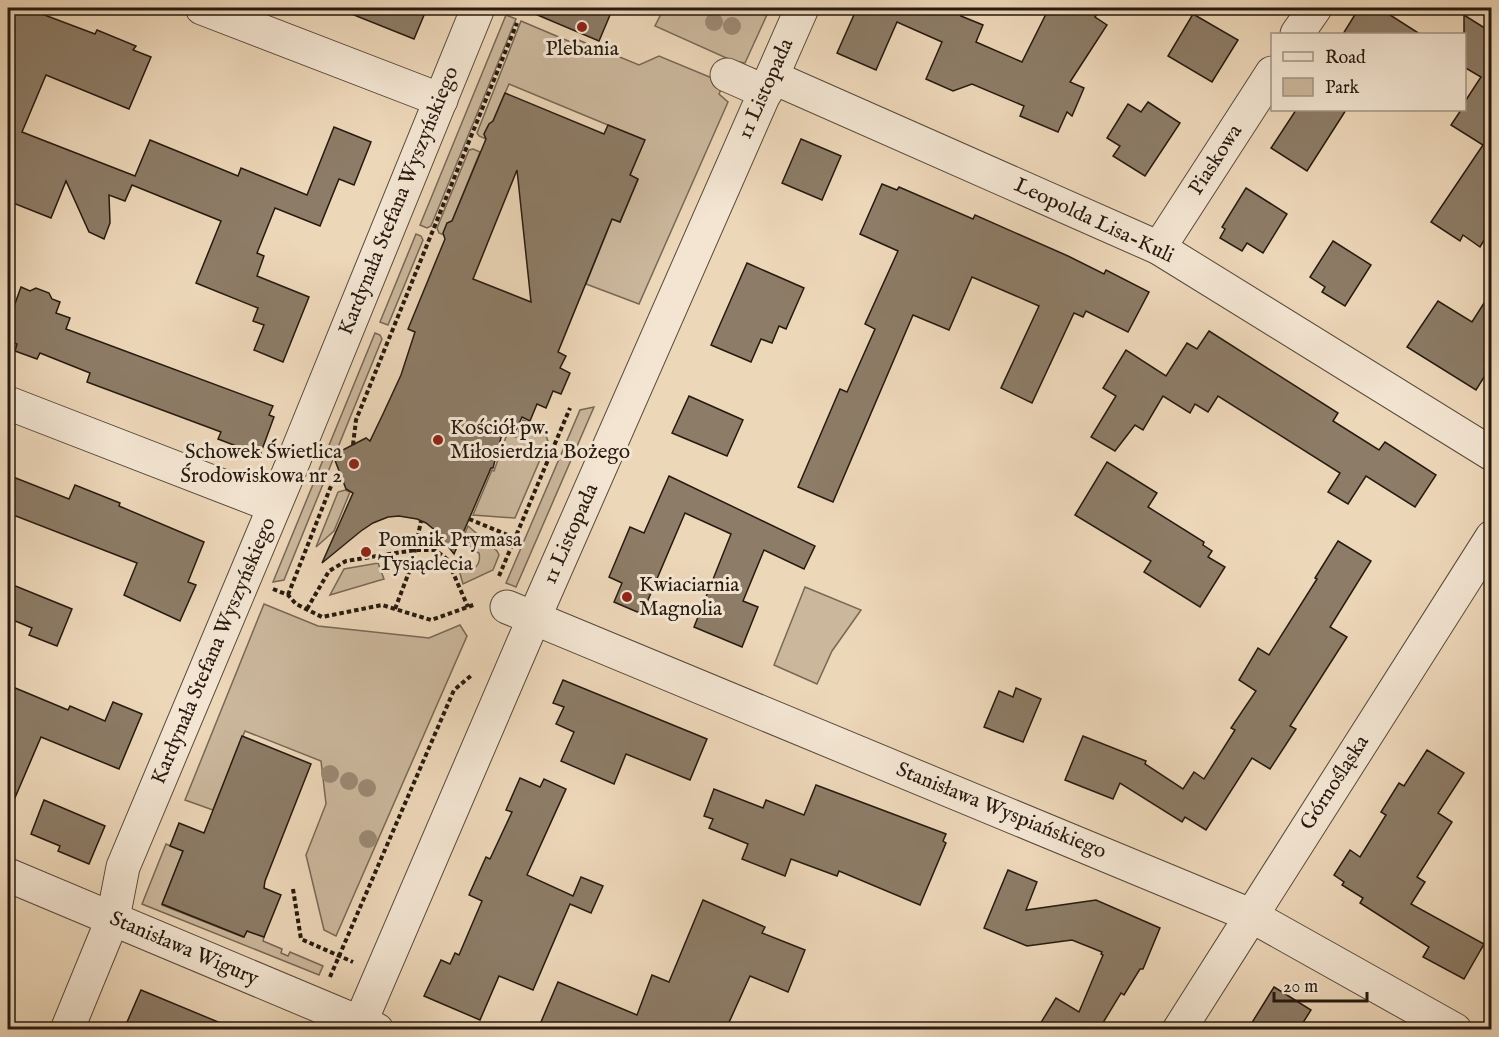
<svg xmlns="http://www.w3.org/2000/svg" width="1499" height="1037" font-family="'IM FELL English',serif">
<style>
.green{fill:#cbb79c;stroke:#786856;stroke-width:1.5}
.building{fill:#8d7c67;stroke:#261a0f;stroke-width:1.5;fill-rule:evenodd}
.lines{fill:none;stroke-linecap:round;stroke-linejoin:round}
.minor-casing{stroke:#58493a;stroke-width:35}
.path{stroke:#261a0f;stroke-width:4;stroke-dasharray:4.5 3;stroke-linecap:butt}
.minor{stroke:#f3e5d2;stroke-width:33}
.tree{fill:#9b8973}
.poi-dot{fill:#8f2418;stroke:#f3e5d2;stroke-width:2}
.labels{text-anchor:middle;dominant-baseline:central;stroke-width:6;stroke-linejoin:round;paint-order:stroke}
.poi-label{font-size:21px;fill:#261a0f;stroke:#f3e5d2;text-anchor:start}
.street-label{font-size:21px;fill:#261a0f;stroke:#f3e5d2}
</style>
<rect width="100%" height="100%" fill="#edd7b9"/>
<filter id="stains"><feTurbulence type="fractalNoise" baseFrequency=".00333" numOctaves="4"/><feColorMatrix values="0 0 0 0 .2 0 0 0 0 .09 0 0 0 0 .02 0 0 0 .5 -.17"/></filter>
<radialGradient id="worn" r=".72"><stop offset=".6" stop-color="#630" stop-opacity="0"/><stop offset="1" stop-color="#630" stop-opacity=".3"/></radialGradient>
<g class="green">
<polygon points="664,8 770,8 745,63 733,61 655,26"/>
<polygon points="506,15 516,19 431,226 427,228 420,225"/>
<polygon points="521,21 573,43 576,39 639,65 659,56 724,83 719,94 728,102 639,304 586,284 612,219 620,222 638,179 630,175 644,140 509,84 493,121 489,124 484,134 486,139 479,136 477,133"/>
<polygon points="473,149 480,152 452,221 447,223 444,235 439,233 437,228 469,150"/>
<polygon points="416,234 421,236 423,240 388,325 380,322"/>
<polygon points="375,333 380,335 382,339 284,580 273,582"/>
<polygon points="594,407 516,587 506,583 580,410"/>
<polygon points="523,420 543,428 548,441 515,518 473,515 492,470 494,471 507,434 516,437"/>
<polygon points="345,490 350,492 334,531 316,547 338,492"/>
<path d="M468 526 497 551 499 555 493 570 463 584 459 570 470 572C477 567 481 562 479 553L472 550 465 533Z"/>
<polygon points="378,563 384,579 330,595 344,569"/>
<polygon points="805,587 861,610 832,651 817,684 774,665"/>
<polygon points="264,604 318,626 429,638 460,625 467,636 336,936 324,930 306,855 326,804 321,761 245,731 213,810 185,800"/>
<polygon points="166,844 183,851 162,905 243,937 247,931 264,937 263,941 282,949 281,953 288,956 290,952 323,966 319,975 142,904"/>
</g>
<g class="building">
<polygon points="8,8 26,8 95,34 97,30 136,46 133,50 151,57 129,109 46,75 22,132 135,176 150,140 238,176 241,168 307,195 334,127 371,142 354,185 339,179 320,226 275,208 257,253 264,256 257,276 309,297 283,362 254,350 264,325 253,321 258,308 196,283 221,221 132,185 125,201 109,195 110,223 104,239 89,232 66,181 51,218 8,201"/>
<polygon points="339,8 427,8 414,39 339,9"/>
<polygon points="521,8 613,8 599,41"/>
<polygon points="857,8 965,8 961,16 983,25 976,42 1022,62 1049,8 1102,8 1095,17 1107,25 1070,82 1084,88 1072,116 1067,112 1058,132 1020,116 1024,106 972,84 953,91 926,79 942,42 897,22 876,70 837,53"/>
<polygon points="1359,8 1394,8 1390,15 1420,34 1343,34"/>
<polygon points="1193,14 1238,40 1212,82 1168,56"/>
<polygon points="1464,15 1491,32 1491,229 1480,247 1463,235 1460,241 1431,222 1483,145 1451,125 1461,110 1464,110 1464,103 1481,77 1464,67"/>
<path d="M505 93 604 134 608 125 645 140 630 175 638 179 620 222 612 219 558 352 566 356 560 368 570 373 561 394 553 391 546 408 537 404 530 421 522 417 514 435 503 430 493 468H491L454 554 437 532 426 523 417 519 399 516 388 517 373 523 361 531 322 563 353 493 346 489 333 455 366 438 370 441 383 414 401 375 415 332 408 329 445 239 443 233 447 223 452 221 486 139 484 134 489 124 493 121ZM517 170 531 302 473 279Z"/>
<polygon points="1148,102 1180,123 1145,176 1113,156 1120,146 1107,138 1128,104 1141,112"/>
<polygon points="1296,110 1346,110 1307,171 1271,148"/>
<polygon points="801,139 841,156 822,200 782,183"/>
<polygon points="882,184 897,190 899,187 973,219 975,215 1068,256 1104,274 1106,270 1149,292 1128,332 1086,311 1083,317 1074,313 1032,403 1001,388 1039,306 972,277 949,330 913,315 833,502 798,487 840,389 847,392 875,329 865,324 898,251 860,234"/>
<polygon points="1246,188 1287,214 1263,253 1247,243 1242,251 1220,238 1225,229 1222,227"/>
<polygon points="1333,241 1371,265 1345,306 1322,292 1325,287 1310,277"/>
<polygon points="747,263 804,288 786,329 779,326 772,343 761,339 751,362 711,345"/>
<polygon points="21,287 30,291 36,288 49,293 52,299 60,302 56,313 70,318 66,329 273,406 269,415 274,417 260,455 218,439 221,432 87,382 90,373 40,353 37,359 15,351 17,344 8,341 8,323"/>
<polygon points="1491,292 1491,366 1476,390 1407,347 1438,301 1472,322"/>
<polygon points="1209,331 1338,413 1333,421 1379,450 1385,442 1436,475 1415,507 1366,476 1348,504 1328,492 1340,473 1218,396 1208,412 1195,404 1190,413 1163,396 1143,430 1135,425 1115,451 1091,437 1116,396 1103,388 1126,350 1166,376 1187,343 1197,349"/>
<polygon points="689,396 743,420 727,456 672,433"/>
<polygon points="1107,462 1157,493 1148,507 1204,542 1203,545 1212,551 1208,557 1225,567 1200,607 1144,572 1151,561 1075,515"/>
<polygon points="8,475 69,499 75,485 120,503 119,506 204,542 188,582 196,585 180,621 124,595 137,563 8,513"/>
<polygon points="669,476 815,546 804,569 764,550 743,601 758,607 742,647 694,627 731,534 685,513 642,614 614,602 622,583 609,577 630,527 644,533"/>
<polygon points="1338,541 1371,561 1330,627 1347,637 1290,726 1296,729 1270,769 1252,758 1206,830 1185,817 1182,822 1120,783 1113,799 1065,780 1083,736 1146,761 1145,764 1183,789 1194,772 1204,779 1235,730 1231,728 1256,691 1239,680 1258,648 1269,655 1317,579 1315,578"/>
<polygon points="8,583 72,609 57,646 29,635 32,628 8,618"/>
<polygon points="563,680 707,739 690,780 626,754 614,784 561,761 574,732 556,724 564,707 553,703"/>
<polygon points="8,685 68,710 70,706 105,721 113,702 142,714 119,769 41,737 8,814"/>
<polygon points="1016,688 1041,699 1023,742 984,727 999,691 1013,697"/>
<polygon points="242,736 311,764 265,881 264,888 281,895 264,937 247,931 244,937 162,904 183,851 170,846 179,823 204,833"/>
<polygon points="1427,750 1464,773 1438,813 1452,822 1417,877 1425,882 1411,904 1484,944 1464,979 1423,957 1429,947 1360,903 1363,898 1342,885 1344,882 1334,875 1350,850 1360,857 1386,815 1381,812 1399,783 1404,786"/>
<polygon points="520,778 540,787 544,779 566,789 527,875 573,896 581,877 603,886 591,913 570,904 533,990 499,976 480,1020 424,996 441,960 450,964 455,953 459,955 482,901 469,895 486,857 490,859 512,812 506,810"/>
<polygon points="816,785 946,834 943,841 946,843 920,905 839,871 837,876 791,859 785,876 742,859 748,844 709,828 713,819 704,816 714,789 763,808 766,800 804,815"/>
<polygon points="44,800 105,826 89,864 58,851 60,846 31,834"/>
<polygon points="1008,870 1037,882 1026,910 1096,900 1160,928 1143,969 1140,969 1124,995 1121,993 1101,1026 1107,1029 1037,1029 1056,998 1079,1012 1103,955 1101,954 1102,952 1072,940 1027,946 984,928"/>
<polygon points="703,900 765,927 762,933 805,950 788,992 750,976 726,1029 538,1029 558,982 637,1015 652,975 669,982"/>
<polygon points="1274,987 1311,1010 1299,1029 1248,1029"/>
<polygon points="141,990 235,1029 124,1029"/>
</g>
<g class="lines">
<g class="minor-casing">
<g id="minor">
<polyline points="202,8 441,100"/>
<polyline points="1297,34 1315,8"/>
<polyline points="727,75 766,92"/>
<polyline points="772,77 1159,248 1492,454"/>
<polyline points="1159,248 1272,73"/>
<polyline points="8,403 274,506"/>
<polyline points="507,607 1250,915 1455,1030"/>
<polyline points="8,875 377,1030"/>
<polyline points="67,1030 113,918 123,867 291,467 478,8"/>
<polyline points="357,1030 534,618 802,8"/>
<polyline points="1179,1030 1492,537"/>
</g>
</g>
<g class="path">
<polyline points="353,445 356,420 517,23"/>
<polyline points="469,519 515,538"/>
<polyline points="499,576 570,408"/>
<polyline points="273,589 288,595 296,604 322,617 382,605 431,620 476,604"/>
<polyline points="288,595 331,486 340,476"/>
<polyline points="307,609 329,571 346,561 415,550 435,550 447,559 468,607"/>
<polyline points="395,609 412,564 421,521"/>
<polyline points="293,889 301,939 353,962"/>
<polyline points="330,977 454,690 473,674"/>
</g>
<use href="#minor" class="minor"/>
</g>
<g class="tree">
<circle cx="714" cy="22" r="9"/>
<circle cx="732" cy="26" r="9"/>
<circle cx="330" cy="774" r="9"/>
<circle cx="349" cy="781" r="9"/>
<circle cx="367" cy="788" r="9"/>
<circle cx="368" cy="839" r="9"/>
</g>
<g class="poi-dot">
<circle cx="582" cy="27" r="6"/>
<circle cx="438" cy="440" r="6"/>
<circle cx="354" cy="464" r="6"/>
<circle cx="366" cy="552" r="6"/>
<circle cx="627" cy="597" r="6"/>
</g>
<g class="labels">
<g class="poi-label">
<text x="582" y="49" text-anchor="middle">Plebania</text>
<text x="450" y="428">Kościół pw.<tspan x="450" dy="24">Miłosierdzia Bożego</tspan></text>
<text x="342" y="452" text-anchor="end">Schowek Świetlica<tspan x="342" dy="24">Środowiskowa nr 2</tspan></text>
<text x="378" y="540">Pomnik Prymasa<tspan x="378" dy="24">Tysiąclecia</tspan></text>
<text x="639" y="585">Kwiaciarnia<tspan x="639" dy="24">Magnolia</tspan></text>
</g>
<g class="street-label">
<text transform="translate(766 89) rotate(-66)">11 Listopada</text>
<text transform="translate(1216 160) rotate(-57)">Piaskowa</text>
<text transform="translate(399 201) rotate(-68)">Kardynała Stefana Wyszyńskiego</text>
<text transform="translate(1094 221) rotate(25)">Leopolda Lisa-Kuli</text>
<text transform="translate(571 534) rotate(-66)">11 Listopada</text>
<text transform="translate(214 651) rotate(-67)">Kardynała Stefana Wyszyńskiego</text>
<text transform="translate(1335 783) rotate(-57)">Górnośląska</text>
<text transform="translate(1001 811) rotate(22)">Stanisława Wyspiańskiego</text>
<text transform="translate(184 949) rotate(23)">Stanisława Wigury</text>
</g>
</g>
<rect width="1499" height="1037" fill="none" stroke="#edd7b9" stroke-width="30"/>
<rect x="9" y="9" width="1481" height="1019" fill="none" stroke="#261a0f" stroke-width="3"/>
<rect x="15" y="15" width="1469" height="1007" fill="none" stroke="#261a0f" stroke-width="1.5"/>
<rect x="1271" y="33" width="195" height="78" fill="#f3e5d2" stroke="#a19484" stroke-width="1.5"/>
<rect x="1283" y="52" width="30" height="9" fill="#f3e5d2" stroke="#a19484" stroke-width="1.5"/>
<text x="1325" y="63" font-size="18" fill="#261a0f">Road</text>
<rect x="1283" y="78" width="30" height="18" fill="#cbb79c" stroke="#a19484" stroke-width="1.5"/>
<text x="1325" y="93" font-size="18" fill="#261a0f">Park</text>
<path d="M1274 992v9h93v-9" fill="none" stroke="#261a0f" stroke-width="3"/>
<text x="1283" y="992" font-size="18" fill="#261a0f" stroke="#f3e5d2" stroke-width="4.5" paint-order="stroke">20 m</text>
<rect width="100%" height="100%" filter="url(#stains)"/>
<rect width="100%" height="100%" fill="url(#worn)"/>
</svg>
